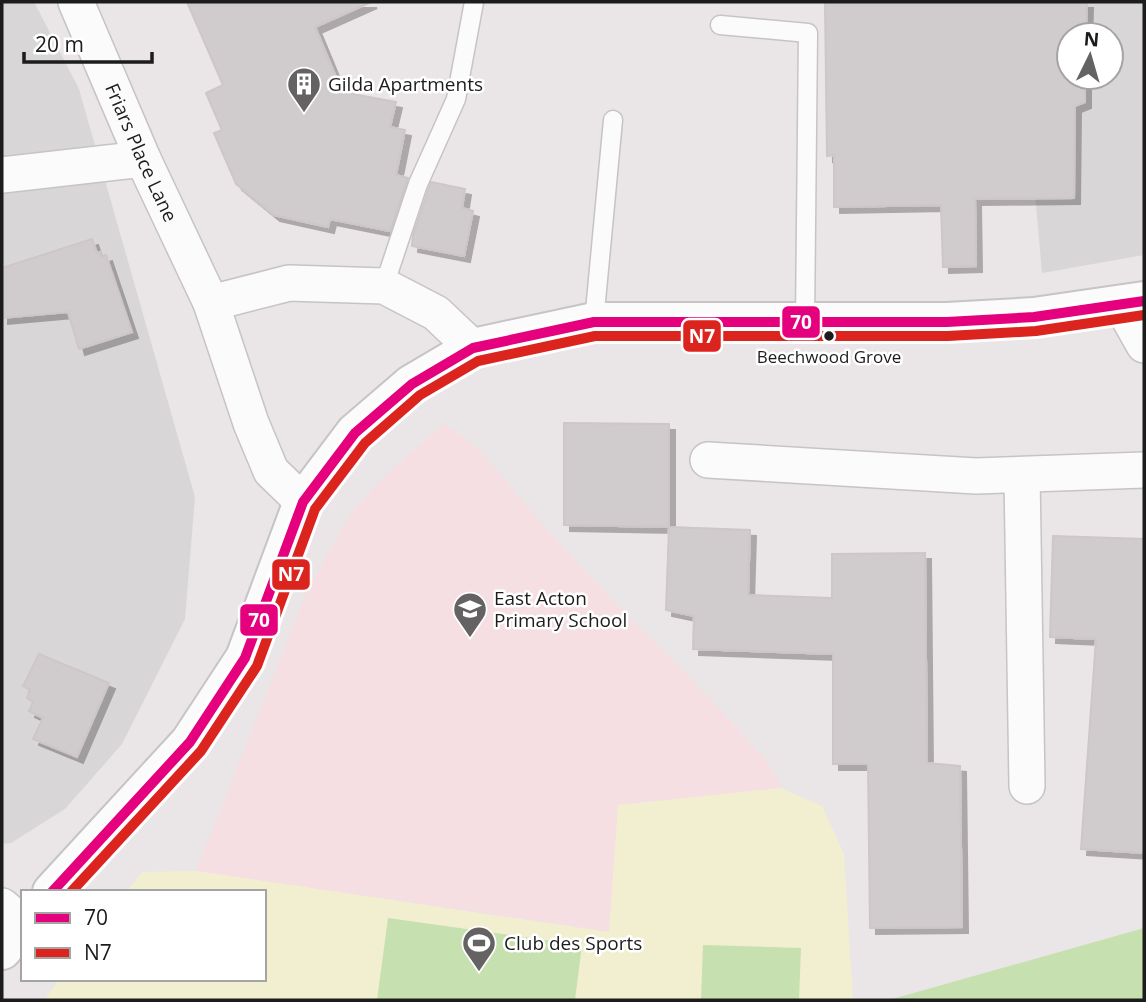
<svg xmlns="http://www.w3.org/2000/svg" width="1146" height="1002" font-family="'Open Sans',sans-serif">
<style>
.residential{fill:#d9d6d8;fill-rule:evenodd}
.education{fill:#f5dfe2}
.park{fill:#f2efd0}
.pitch{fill:#c7e0af}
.building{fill:#d0cbcd;stroke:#cec6ca;stroke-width:2;filter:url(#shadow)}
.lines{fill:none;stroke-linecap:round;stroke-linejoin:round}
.service-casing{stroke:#c6c4c5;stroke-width:21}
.minor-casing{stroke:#c6c4c5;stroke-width:38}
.tertiary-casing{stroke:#c6c4c5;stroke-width:42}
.service{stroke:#fcfbfb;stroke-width:18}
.minor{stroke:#fcfbfb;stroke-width:35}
.tertiary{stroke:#fcfbfb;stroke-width:38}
.bus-1-casing{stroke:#fff;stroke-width:16}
.bus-2-casing{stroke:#fff;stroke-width:16}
.bus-1{stroke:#e5007d;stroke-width:10}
.bus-2{stroke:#dc241f;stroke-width:10}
.bus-dot{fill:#1c1c1c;stroke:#fff;stroke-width:2.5}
.labels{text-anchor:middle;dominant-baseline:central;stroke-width:5;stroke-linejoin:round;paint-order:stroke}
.bus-label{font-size:17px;fill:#1c1c1c;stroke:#fff}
.poi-label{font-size:19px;fill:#1c1c1c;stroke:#fff;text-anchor:start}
.street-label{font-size:19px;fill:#1c1c1c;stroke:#fff}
.line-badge{stroke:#fff;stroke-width:2.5}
.badge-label{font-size:19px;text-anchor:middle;font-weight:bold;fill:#fff}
</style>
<defs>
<filter id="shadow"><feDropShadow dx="6" dy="6" stdDeviation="0" flood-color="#0004"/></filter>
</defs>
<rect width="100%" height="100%" fill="#eae5e7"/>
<g class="residential">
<polygon points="2,2 34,2 79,89 195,497 185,619 122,744 65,809 11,843 2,844"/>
<path d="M1018 2H1144V255L1042 273ZM1069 35H1111V77H1069Z"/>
</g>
<polygon class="education" points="445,423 483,454 550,533 607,595 695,683 766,760 780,784 780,788 618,805 610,932 389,899 323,892 196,871 308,589 351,513 388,473"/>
<polygon class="park" points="781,788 822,806 844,854 853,1000 44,1000 60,979 264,979 264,892 127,892 142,872 196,871 609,932 618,805"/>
<g class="pitch">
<polygon points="388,918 582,945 575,1000 377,1000"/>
<polygon points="1144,928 1144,1000 890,1000 896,998"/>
<polygon points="703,945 801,948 799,1000 701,1000"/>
</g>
<g class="building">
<polygon points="187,2 371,2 315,27 342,92 396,102 390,127 405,130 396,175 408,178 390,231 330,219 328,227 274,215 236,184 214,133 222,130 206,93 223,85"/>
<polygon points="825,2 1087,2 1086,35 1069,35 1069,77 1085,77 1085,102 1075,106 1074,198 975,199 976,266 943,267 941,205 834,207 834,155 827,156"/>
<polygon points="431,182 465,189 462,208 473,211 464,256 412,246 413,235"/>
<polygon points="92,239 97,253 100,252 101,257 106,255 132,332 79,349 68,312 2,318 2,268"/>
<polygon points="564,423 669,424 669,527 564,525"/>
<polygon points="669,527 750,530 748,595 832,598 832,554 925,553 927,763 960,766 962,927 870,928 868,764 833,764 833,654 693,649 694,616 666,610"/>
<polygon points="1053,536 1144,539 1144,853 1081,849 1096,639 1050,637"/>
<polygon points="39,654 109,683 77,757 33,739 43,718 29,711 33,702 27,698 30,690 23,686"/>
</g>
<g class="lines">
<g class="service-casing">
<g id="service">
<polyline points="720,25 808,33 805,321"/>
<polyline points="384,286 418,184 456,99 474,2"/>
<polyline points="594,322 613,120"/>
</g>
</g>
<g class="minor-casing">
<g id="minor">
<path id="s1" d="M76 2 143 159 211 303 251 423 271 471 303 502"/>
<polyline points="2,175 143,159"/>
<polyline points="211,303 289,283 384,286 436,313 473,348"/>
<polyline points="1122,306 1144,345"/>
<polyline points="708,460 976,476 1144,470"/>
<polyline points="1022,475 1027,786"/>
<polyline points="2,906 23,924"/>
</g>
</g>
<g class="tertiary-casing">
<g id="tertiary">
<polyline points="52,892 190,742 245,658 303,502 355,433 412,384 473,348 594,322 947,322 1034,317 1144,301"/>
<polyline points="2,950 23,924"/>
</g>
</g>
<use href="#service" class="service"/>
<use href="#minor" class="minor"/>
<use href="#tertiary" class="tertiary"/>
<g class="bus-1-casing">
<polyline id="bus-1" points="52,892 190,742 245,658 303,502 355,433 412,384 473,348 594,322 947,322 1034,317 1144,301"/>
</g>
<g class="bus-2-casing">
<polyline id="bus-2" points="71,892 201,751 257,666 315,509 365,443 420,395 478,361 595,336 948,336 1036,331 1144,315"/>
</g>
<use href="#bus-1" class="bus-1"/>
<use href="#bus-2" class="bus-2"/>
</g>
<defs>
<g id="building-pin" transform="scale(1.75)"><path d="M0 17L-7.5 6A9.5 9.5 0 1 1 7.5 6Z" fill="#646263" stroke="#fff"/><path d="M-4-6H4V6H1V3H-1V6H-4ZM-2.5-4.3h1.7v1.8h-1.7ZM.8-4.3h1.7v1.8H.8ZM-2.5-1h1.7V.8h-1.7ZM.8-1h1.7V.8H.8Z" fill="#fff"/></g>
<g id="school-pin" transform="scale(1.75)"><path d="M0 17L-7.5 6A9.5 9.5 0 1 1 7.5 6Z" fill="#646263" stroke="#fff"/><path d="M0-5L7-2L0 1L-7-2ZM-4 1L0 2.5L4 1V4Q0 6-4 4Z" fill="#fff"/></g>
<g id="stadium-pin" transform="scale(1.75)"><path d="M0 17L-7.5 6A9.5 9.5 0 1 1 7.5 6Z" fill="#646263" stroke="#fff"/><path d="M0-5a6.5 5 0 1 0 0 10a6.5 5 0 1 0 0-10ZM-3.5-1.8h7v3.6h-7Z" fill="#fff"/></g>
</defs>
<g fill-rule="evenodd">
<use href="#building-pin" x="304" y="84"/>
<use href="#school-pin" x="470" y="609"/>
<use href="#stadium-pin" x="479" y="943"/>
</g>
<circle class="bus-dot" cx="829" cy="336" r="6"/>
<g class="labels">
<g class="bus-label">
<text x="829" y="356">Beechwood Grove</text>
</g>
<g class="poi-label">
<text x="328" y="84">Gilda Apartments</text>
<text x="494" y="598">East Acton<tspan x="494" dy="22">Primary School</tspan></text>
<text x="504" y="943">Club des Sports</text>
</g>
<g class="street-label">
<text stroke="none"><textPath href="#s1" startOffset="164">Friars Place Lane</textPath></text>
</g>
</g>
<g class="line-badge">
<rect x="781" y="305" width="40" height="34" rx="7" fill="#e5007d"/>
<rect x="682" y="319" width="40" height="34" rx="7" fill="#dc241f"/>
<rect x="271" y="558" width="40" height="33" rx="7" fill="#dc241f"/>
<rect x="239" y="603" width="40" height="34" rx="7" fill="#e5007d"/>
</g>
<g class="badge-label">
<text x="801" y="329">70</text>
<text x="702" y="343">N7</text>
<text x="291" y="581">N7</text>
<text x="259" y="627">70</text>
</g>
<rect width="1146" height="1002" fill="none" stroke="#1c1c1c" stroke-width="7"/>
<rect x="21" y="890" width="245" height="91" fill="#ffffff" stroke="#a4a4a4" stroke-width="2"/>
<rect x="35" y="913" width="35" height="10" fill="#e5007d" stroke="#a4a4a4" stroke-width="2"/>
<text x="84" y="925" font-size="21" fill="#1c1c1c">70</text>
<rect x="35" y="948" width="35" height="10" fill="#dc241f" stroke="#a4a4a4" stroke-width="2"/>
<text x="84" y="960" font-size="21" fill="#1c1c1c">N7</text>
<g transform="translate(1090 56) rotate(5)"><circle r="33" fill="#ffffff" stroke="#a4a4a4" stroke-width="2"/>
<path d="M0-5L12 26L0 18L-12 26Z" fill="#646263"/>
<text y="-10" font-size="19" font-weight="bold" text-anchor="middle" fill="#1c1c1c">N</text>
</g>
<path d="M24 52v10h128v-10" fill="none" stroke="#1c1c1c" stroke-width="3.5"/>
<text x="35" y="52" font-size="21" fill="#1c1c1c" stroke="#ffffff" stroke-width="5" paint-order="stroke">20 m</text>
</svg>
